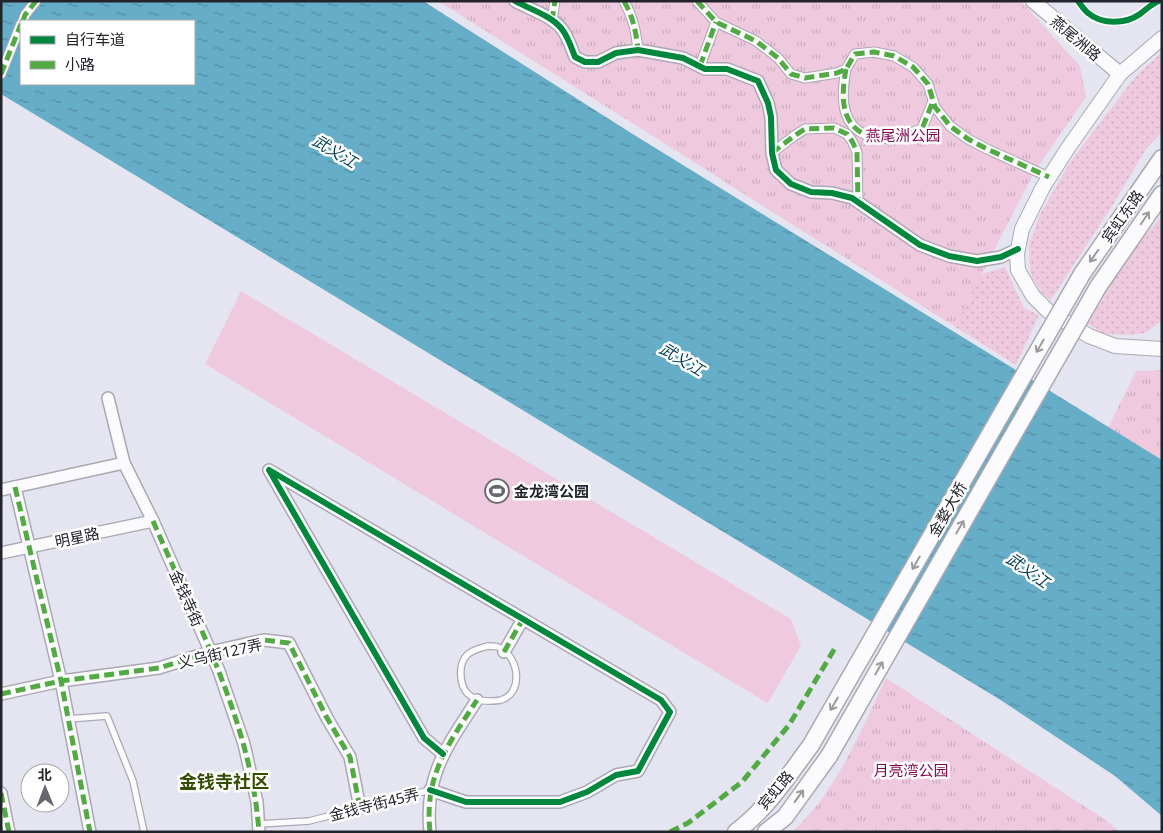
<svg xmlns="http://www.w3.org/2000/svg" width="1163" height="833" font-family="'Noto Sans','Noto Sans SC',sans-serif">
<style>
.grass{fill:url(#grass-dots)}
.park{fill:url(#park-tufts)}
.garden{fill:#efcadf}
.water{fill:url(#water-ripples);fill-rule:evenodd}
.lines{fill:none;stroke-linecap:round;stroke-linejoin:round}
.service-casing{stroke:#aaa9b3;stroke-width:8}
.pedestrian-casing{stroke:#aaa9b3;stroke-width:11}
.minor-casing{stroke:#aaa9b3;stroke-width:14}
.tertiary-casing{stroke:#aaa9b3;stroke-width:16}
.secondary-casing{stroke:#aaa9b3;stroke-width:19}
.service{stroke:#fbfbfd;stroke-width:5.5}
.pedestrian{stroke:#fbfbfd;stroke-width:9}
.minor{stroke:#fbfbfd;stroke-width:11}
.tertiary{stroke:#fbfbfd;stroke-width:14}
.secondary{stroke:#fbfbfd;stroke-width:16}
.secondary-bridge-casing{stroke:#aaa9b3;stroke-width:19;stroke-linecap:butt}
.secondary-bridge{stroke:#fbfbfd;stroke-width:16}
.quiet{stroke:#53aa44;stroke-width:5;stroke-dasharray:10 5;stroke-linecap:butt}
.cycleway-casing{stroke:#fff;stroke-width:9}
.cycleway{stroke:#00873e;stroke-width:6}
.oneway{stroke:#9a9a9f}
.labels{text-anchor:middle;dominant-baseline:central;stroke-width:5;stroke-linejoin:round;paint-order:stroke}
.street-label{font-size:15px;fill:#23232c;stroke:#fff}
.park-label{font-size:15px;fill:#7e084e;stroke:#fff}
.poi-label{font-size:15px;font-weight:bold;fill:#23232c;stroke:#fff;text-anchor:start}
.water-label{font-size:16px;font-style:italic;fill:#074253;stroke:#fff}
.quarter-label{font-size:18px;font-weight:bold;fill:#354d00;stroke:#fff}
</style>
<defs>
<pattern id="grass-dots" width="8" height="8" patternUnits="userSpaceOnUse" patternTransform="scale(1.25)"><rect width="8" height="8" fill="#efcadf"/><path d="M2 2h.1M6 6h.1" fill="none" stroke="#cdadc0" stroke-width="1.8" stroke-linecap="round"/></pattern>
<pattern id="park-tufts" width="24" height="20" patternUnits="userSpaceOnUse" patternTransform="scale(1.25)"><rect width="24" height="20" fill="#efcadf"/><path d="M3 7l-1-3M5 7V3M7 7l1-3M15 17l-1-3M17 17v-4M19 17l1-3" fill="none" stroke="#cdadc0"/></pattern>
<pattern id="water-ripples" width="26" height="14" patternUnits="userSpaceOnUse" patternTransform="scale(1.25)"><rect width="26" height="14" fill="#66adc7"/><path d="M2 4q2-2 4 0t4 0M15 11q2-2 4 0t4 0" fill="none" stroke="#548ca2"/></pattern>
</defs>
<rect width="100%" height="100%" fill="#e5e5f2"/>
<g class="grass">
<polygon points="1162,52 1162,132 1146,149 1114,203 1051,300 1043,294 1032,278 1029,261 1029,245 1040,214 1071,161 1109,111 1135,77"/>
<polygon points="735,165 982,274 1005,267 1024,308 1039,315 1016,365 720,179"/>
<polygon points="1162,216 1162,321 1145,333 1130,335 1104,334 1088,324 1129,254"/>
</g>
<g class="park">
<polygon points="438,1 1021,1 1080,66 1086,97 1034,173 955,326"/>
<polygon points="1162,370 1162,460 1108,428 1136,371"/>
<path d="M886 678 1107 821 1119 832H792C836 793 861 730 886 678Z"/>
</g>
<polygon class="garden" points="241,291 791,619 801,646 768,703 759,698 205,364"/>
<path class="water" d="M1 1H423L631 133 1162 460V816L1115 776 999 699 1 94ZM21 21H194V84H21Z"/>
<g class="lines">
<g class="service-casing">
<g id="service">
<path d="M488 646C492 646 497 646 500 648 519 657 524 693 501 700 498 701 492 701 489 701 480 701 475 700 468 694 459 685 458 664 467 655 473 649 481 648 488 646Z"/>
<polyline points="68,719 107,716 133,781 144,832"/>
<polyline points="259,824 309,821 430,790"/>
</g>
</g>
<g class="pedestrian-casing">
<g id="pedestrian">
<path d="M624 1C633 17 636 31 638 50"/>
<polyline points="697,1 716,22 756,41 778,58 791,74 805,78 837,73 846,69 855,54 874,52 894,56 913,67 928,84 935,107 950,126 968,139 987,149 1049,177"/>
<polyline points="23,21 25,15 36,1"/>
<polyline points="552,21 555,1"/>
<polyline points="700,66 716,22"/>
<path d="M846 69C842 91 839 120 862 133 865 134 869 137 872 138 886 141 908 134 922 129L933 101"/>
<polyline points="1,74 21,24"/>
<polyline points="772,153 794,136 805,129 834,128 847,134 852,141 857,152 858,203"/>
</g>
</g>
<g class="minor-casing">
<g id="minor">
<path d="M515 1C529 9 550 15 561 28 568 36 571 47 575 57L585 62H598L616 53 638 50 683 58 705 69H727L758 81 768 103 771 117 772 153 776 170 791 184 811 192 832 193 852 198 920 245 949 256 977 261 1001 257 1018 249"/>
<polyline points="108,398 124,463 153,521 219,671 244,744 257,802 259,832"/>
<polyline points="15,487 61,681 90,832"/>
<polyline points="1,490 124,463"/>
<polyline points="1,553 153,521"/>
<polyline points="504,652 523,619"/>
<polyline points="1,694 61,681 159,668 210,652 264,640 289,643 327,718 350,757 360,808"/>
<polyline points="430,790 466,802 560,802 587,792 616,775 638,771 670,712 661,700 269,470 424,738 443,754"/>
<polyline points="1,793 9,832"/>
<path d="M430 832C424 775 448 745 477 700"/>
</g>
</g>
<g class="tertiary-casing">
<g id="tertiary">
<polyline points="1033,1 1120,74"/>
<polyline points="1162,38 1120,74 1068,148 1043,187 1022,229 1017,254 1018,270 1033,296 1048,311 1089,336 1115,346 1162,349"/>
</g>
</g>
<g class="secondary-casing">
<g id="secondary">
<polyline points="1082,274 1162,158"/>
<polyline points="1098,287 1162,194"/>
<path d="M736 832C767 809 788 776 811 745"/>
<polyline points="766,832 785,817 829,756"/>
</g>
</g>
<use href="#service" class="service"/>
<use href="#pedestrian" class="pedestrian"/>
<use href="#minor" class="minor"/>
<use href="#tertiary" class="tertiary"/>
<use href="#secondary" class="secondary"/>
<g class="secondary-bridge-casing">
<g id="secondary-bridge">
<polyline points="811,745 1082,274"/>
<polyline points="829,756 1098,287"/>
</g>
</g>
<use href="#secondary-bridge" class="secondary-bridge"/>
<g class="quiet">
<path d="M624 1C633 17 636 31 638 50"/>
<polyline points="697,1 716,22 756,41 778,58 791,74 805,78 837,73 846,69 855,54 874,52 894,56 913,67 928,84 935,107 950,126 968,139 987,149 1049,177"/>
<polyline points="23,21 25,15 36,1"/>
<polyline points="552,21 555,1"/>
<polyline points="700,66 716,22"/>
<path d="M846 69C842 91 839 120 862 133 865 134 869 137 872 138 886 141 908 134 922 129L933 101"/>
<polyline points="1,74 21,24"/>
<polyline points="772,153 794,136 805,129 834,128 847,134 852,141 857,152 858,203"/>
<polyline points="15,487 61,681 90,832"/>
<path d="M153 521C196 621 251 721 259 832"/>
<polyline points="504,652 523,619"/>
<polyline points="1,694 61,681 159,668 210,652 264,640 289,643 327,718 350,757 360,808"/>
<polyline points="1,793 9,832"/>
<path d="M430 832C424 775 448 745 477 700"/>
<polyline points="670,832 688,823 742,782 789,725 835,648"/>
</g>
<g class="cycleway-casing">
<g id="cycleway">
<path d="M515 1C529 9 550 15 561 28 568 36 571 47 575 57L585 62H598L616 53 638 50 683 58 705 69H727L758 81 768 103 771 117 772 153 776 170 791 184 811 192 832 193 852 198 920 245 949 256 977 261 1001 257 1018 249"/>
<path d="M1078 1C1081 5 1084 10 1088 13 1102 25 1126 24 1140 14 1147 9 1151 4 1159 1"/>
<polyline points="430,790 466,802 560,802 587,792 616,775 638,771 670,712 661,700 269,470 424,738 443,754"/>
</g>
</g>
<use href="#cycleway" class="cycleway"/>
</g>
<defs><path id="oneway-shaft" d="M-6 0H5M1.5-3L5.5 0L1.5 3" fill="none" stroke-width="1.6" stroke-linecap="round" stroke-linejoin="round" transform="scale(1.25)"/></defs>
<g class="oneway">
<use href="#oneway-shaft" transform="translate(1145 218) rotate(-56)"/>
<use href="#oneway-shaft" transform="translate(1094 256) rotate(125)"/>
<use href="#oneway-shaft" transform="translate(1040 346) rotate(120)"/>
<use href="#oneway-shaft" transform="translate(960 527) rotate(-60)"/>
<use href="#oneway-shaft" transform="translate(916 563) rotate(120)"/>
<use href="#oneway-shaft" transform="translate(879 668) rotate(-60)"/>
<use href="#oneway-shaft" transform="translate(834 704) rotate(120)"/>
<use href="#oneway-shaft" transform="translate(799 796) rotate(-54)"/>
</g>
<defs>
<g id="stadium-ring" transform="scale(1.25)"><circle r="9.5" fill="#fff" stroke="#676771" stroke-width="1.5"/><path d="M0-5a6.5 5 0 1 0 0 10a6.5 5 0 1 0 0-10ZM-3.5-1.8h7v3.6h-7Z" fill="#676771"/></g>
</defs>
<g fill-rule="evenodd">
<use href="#stadium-ring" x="497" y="491"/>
</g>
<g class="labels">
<g class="street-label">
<text transform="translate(1076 38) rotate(40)">燕尾洲路</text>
<text transform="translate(1122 216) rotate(-55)">宾虹东路</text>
<text transform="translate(947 509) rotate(-60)">金婺大桥</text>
<text transform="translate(77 537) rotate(-12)">明星路</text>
<text transform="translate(187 598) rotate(66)">金钱寺街</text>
<text transform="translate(220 653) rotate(-13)">义乌街127弄</text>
<text transform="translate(775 790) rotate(-50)">宾虹路</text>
<text transform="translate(374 804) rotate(-14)">金钱寺街45弄</text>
</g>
<g class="park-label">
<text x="903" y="135">燕尾洲公园</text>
<text x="911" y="770">月亮湾公园</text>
</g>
<g class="poi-label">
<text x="514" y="491">金龙湾公园</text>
</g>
<g class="water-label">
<text transform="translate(335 151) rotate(31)">武义江</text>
<text transform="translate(682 359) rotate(31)">武义江</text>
<text transform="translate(1028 570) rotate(35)">武义江</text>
</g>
<g class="quarter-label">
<text x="224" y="781">金钱寺社区</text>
</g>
</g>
<rect width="1163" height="833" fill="none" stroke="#23232c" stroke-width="5"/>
<rect x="20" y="20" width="175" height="65" fill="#ffffff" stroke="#a7a7ab"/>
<rect x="30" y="36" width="25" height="8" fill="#00873e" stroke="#a7a7ab"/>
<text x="65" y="45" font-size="15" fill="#23232c">自行车道</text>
<rect x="30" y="61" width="25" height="8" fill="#53aa44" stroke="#a7a7ab"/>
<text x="65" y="70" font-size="15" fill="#23232c">小路</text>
<g transform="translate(45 788) rotate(359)"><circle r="24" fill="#ffffff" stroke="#a7a7ab"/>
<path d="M0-4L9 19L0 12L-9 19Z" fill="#676771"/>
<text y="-8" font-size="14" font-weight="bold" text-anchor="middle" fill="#23232c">北</text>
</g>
</svg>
